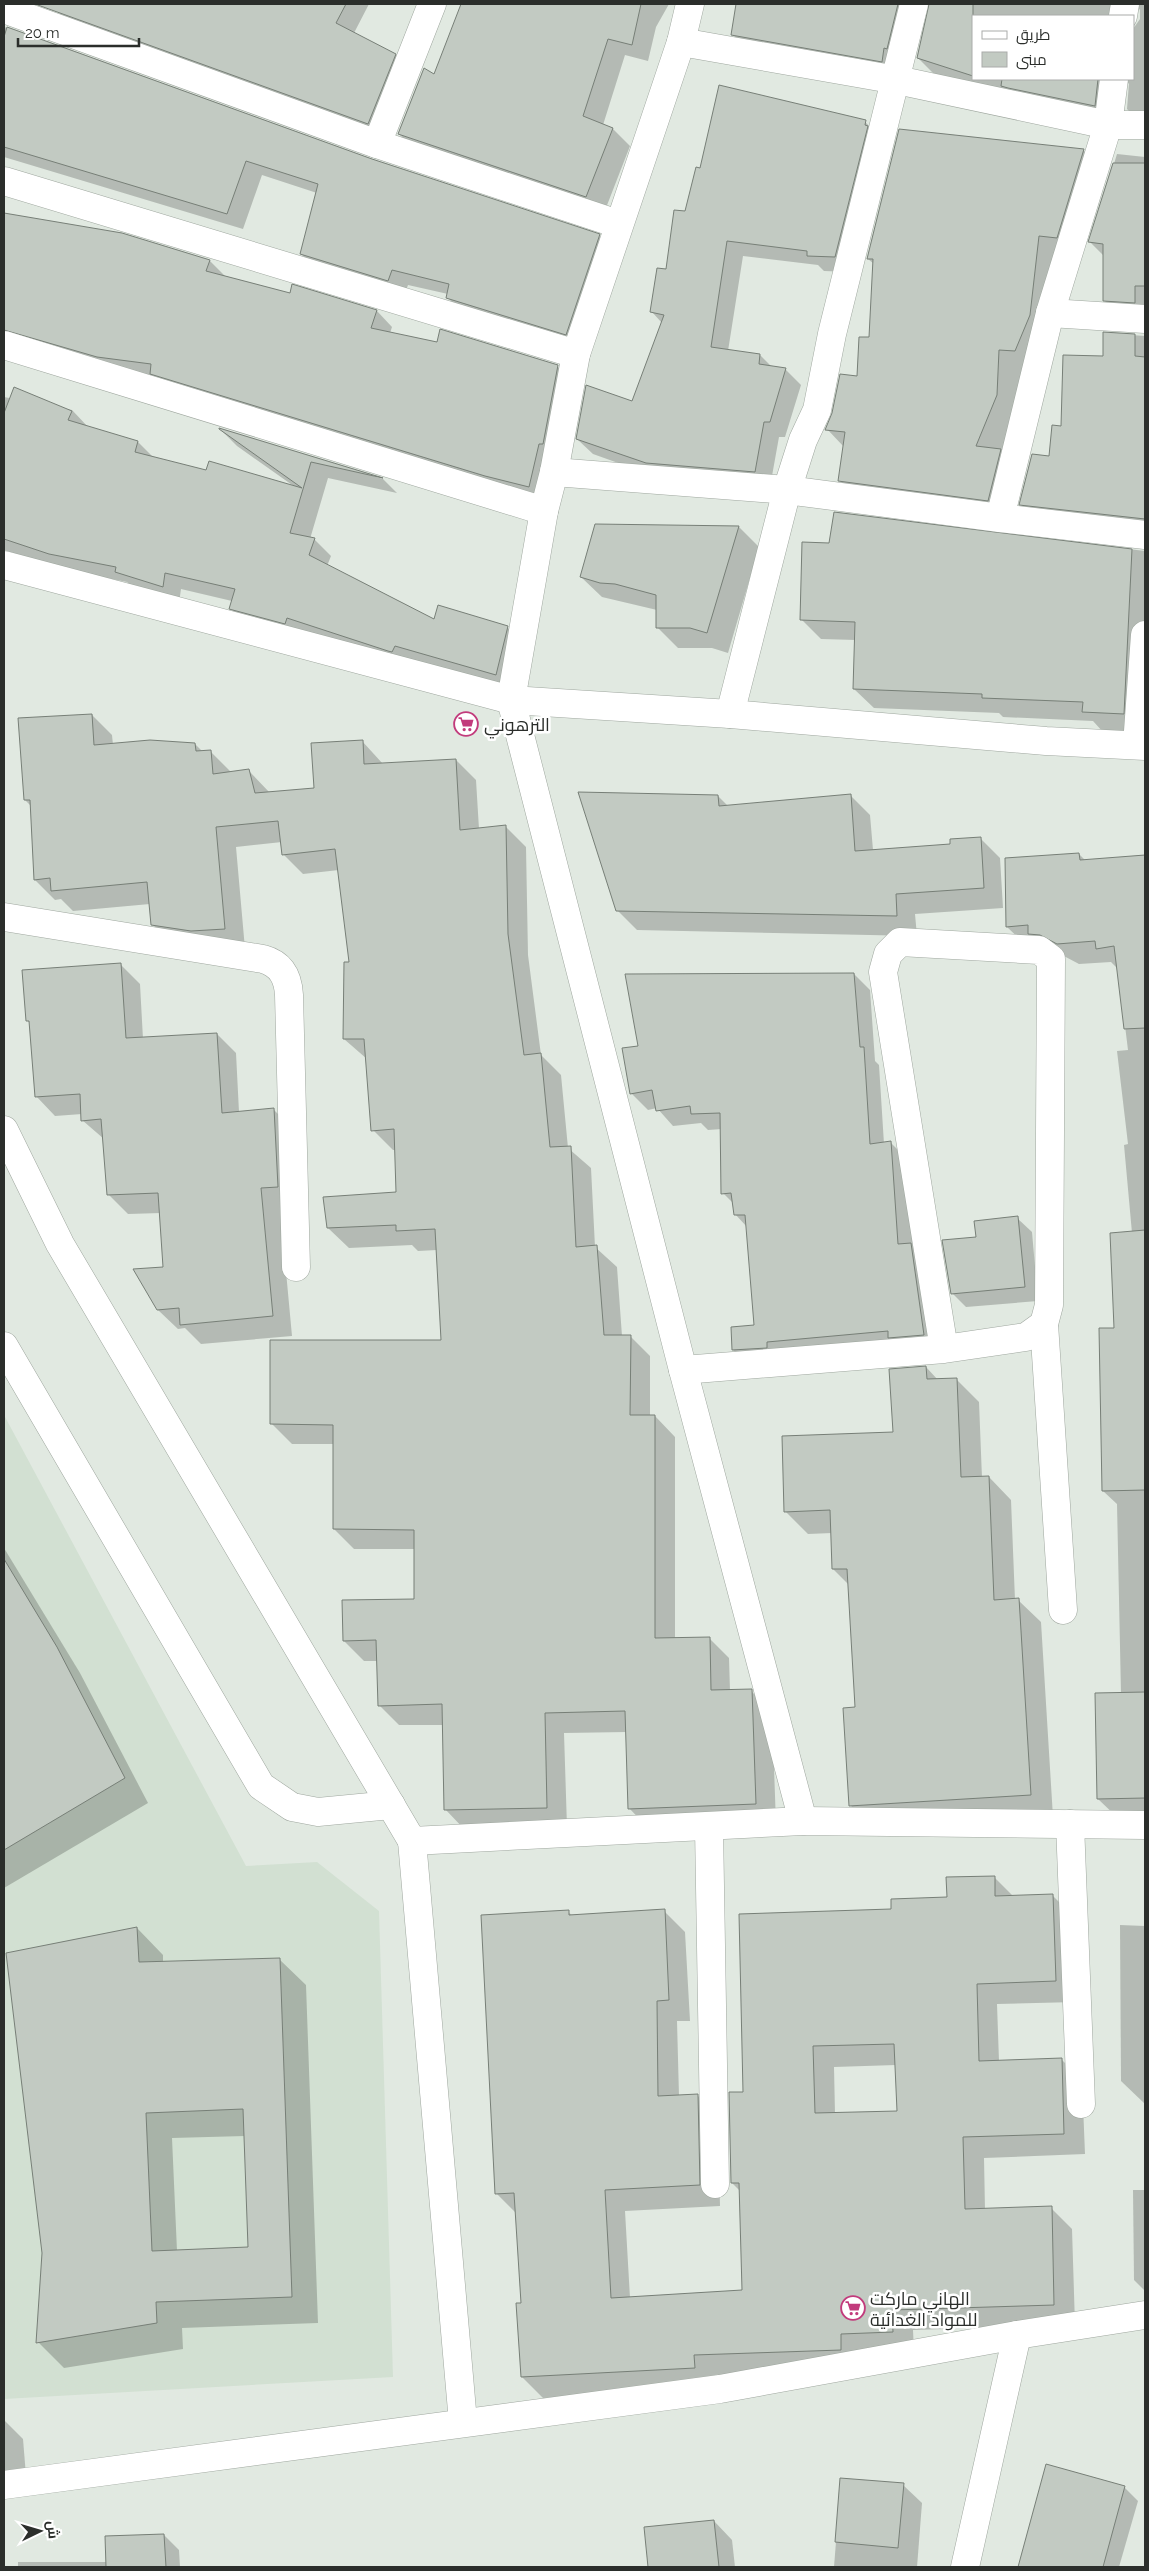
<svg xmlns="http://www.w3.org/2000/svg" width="1149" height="2571" font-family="Raleway,Cairo,sans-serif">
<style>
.built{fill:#d2e0d2}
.shadow{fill:#0003;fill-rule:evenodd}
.building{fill:#c2cac2;stroke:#777f77;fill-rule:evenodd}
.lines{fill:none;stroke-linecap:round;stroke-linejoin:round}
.minor-casing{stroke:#9fa79f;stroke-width:29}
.minor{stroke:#fff;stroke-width:28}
.labels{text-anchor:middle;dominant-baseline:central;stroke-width:5;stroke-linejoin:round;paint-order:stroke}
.poi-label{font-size:18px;fill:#2b2e2b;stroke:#fff;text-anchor:start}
</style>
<rect width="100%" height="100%" fill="#e1e9e1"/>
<polygon class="built" points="4,1415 246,1866 317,1862 379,1911 393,2377 4,2399"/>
<g class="shadow">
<polygon points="59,4 369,4 354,33 395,55 411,70 384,139 72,26 56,10"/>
<polygon points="462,4 669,4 656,27 648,61 625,55 603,125 613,129 630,146 604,213 416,151 399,134 435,75"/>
<path d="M737 4H1145V127L1127 109 1129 83 1121 90 1114 125 938 78 918 58 930 8 923 12 906 68 752 54 732 34ZM1140 9V19L1133 29V79H973V16H1131Z"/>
<polygon points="4,27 372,160 599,236 615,251 582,349 463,314 448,298 448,294 408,285 404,296 317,269 301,254 317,193 262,175 243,229 4,157"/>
<polygon points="865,122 881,137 851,272 824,271 818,265 743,256 728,351 760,355 772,367 785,369 801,385 785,437 779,437 770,487 663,479 593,454 577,439 632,403 662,323 652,312 701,170"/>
<polygon points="900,130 1084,151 1107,174 1062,259 1011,523 863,504 840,481 844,447 827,429 858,378 870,339 874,264 868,259"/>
<polygon points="1117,154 1145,157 1145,322 1124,320 1104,300 1104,256 1090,242"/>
<polygon points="4,215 122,234 210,261 225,276 291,294 293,286 377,311 392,327 390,333 557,366 573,382 545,501 4,345"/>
<polygon points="1104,333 1145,336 1145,536 1040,524 1021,504 1050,457 1063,427 1104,357"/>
<polygon points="4,397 72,410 89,428 138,442 154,458 207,471 295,487 237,446 220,429 383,479 397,493 328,478 310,539 314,539 331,556 327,566 435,620 507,627 524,644 513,691 247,625 230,608 232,601 181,589 179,603 133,588 127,582 67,570 4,550"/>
<polygon points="835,513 1145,551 1145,702 1143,733 1103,732 1093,721 1003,717 999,713 874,708 854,689 856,640 821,639 801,619 830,544"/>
<polygon points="739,527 759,547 728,653 712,648 678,648 657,627 657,610 602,597 581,577"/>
<polygon points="92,715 112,735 113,745 195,744 203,752 211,752 231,772 249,771 270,793 315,789 362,741 383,764 456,760 476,780 479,829 506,827 526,847 528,955 541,1055 561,1075 568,1148 591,1168 595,1247 617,1267 622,1336 630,1336 650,1356 650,1416 655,1416 675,1437 675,1639 709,1638 729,1658 730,1691 751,1691 772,1711 776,1824 649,1829 629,1808 627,1732 564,1733 567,1827 465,1830 445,1809 443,1725 399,1725 379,1705 378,1661 364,1661 344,1641 416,1600 415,1549 354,1549 334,1529 334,1444 292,1444 272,1424 442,1341 437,1250 418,1251 412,1245 349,1248 328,1228 397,1193 396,1150 393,1150 373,1130 367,1059 344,1039 351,963 339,870 303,874 283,854 282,842 236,847 245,949 173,945 152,924 150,904 73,911 61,899 55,900 35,880 31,806 25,800"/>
<polygon points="850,795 870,815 873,850 951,845 980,838 1000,858 1003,908 915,914 917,936 637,930 617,910 718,796 728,806"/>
<polygon points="1079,854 1086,861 1145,855 1145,1819 1119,1819 1098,1799 1121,1694 1117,1504 1103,1491 1116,1329 1132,1233 1124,1145 1128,1144 1117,1051 1128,1050 1118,969 1111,962 1079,964 1062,955 1028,947 1007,927"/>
<polygon points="120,964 140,984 143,1039 217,1034 236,1053 239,1112 273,1109 293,1129 297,1206 280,1207 292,1336 201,1344 185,1328 178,1329 158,1310 165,1268 161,1213 128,1214 109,1195 104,1139 82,1120 82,1114 55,1116 36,1096 31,1024 27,1020"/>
<polygon points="854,974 870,990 875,1061 879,1065 884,1144 891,1143 907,1159 913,1246 927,1260 940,1351 749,1366 733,1350 755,1326 747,1227 735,1214 734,1204 723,1193 722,1129 708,1130 701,1123 673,1126 657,1108 648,1110 632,1094 624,1049 640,1047"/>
<polygon points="1017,1218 1032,1232 1038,1301 966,1307 952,1293 977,1238"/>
<polygon points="926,1367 938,1380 956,1379 979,1402 982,1478 989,1477 1011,1500 1015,1600 1018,1600 1041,1622 1053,1817 873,1827 850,1805 857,1708 849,1585 833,1569 832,1533 808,1534 785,1511 894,1433"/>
<polygon points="4,1548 80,1673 148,1803 4,1888"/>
<path d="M994 1877 1013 1896 1052 1895 1073 1916 1076 2002 997 2004 999 2061 1061 2059 1082 2080 1085 2154 984 2158 985 2210 1051 2208 1072 2229 1075 2325 913 2330 914 2352 861 2370 715 2375 716 2389 543 2398 522 2377V2304L517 2214 497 2194 568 1912 573 1916 664 1911 685 1932 690 2021H677L679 2096 697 2095 718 2117 720 2206 625 2211 630 2298 743 2292 740 2191 732 2183 744 2093 893 1911 948 1898ZM896 2065 898 2112 835 2114 834 2067Z"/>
<polygon points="1120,1925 1145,1926 1145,2104 1121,2081"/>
<path d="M137 1928 163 1955V1963L279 1959 306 1985 318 2323 182 2328 183 2349 64 2368 38 2342ZM245 2136 249 2248 177 2251 172 2138Z"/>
<polygon points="1133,2190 1145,2190 1145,2291 1134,2280"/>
<polygon points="4,2420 23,2439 27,2488 4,2496"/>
<polygon points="1047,2466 1124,2487 1138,2501 1119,2567 1019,2567"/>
<polygon points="841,2479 903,2485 922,2503 917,2567 834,2567"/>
<polygon points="714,2521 732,2540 735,2567 650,2567 646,2528"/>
<polygon points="164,2535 179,2550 180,2567 18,2567 18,2562 107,2562"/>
</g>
<g class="building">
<polygon points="35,4 346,4 336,23 396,54 368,124"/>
<polygon points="461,4 641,4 632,45 608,39 583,116 613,128 586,197 398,134 424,68 434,74"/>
<polygon points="736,4 898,4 887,49 884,48 882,62 731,35"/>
<polygon points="929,4 973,4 973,76 917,58"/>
<polygon points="7,27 372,159 600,234 566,335 446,298 449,284 392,270 388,281 300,254 318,184 246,161 227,214 4,147 4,37"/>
<polygon points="1002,79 1098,79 1095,106 1008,88 1001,86"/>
<polygon points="719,85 866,120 865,125 868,126 835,257 807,256 807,251 727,241 711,347 760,354 759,364 786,368 770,422 764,422 755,472 646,463 576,439 586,385 632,401 664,315 650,312 657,268 666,269 674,210 685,211 696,167 700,168"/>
<polygon points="899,129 1084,149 1057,238 1039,236 1030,315 1015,351 999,350 997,395 976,446 1001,449 988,501 838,481 845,432 825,430 832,413 840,374 857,376 859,337 869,337 873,259 867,259"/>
<polygon points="1113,163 1145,163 1145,286 1135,286 1135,303 1103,301 1103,244 1088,242"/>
<polygon points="4,213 122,233 210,260 206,271 290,293 292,284 377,310 371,328 437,342 440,329 558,365 543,444 539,444 529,487 485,476 150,374 151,364 97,357 4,330"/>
<polygon points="1103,332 1135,334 1135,356 1145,357 1145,519 1019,505 1032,454 1049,456 1052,425 1061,426 1063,355 1103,356"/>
<polygon points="14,387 72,411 68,420 138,441 135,452 206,470 209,461 302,488 219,429 219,428 383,478 311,462 290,533 315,538 309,555 434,619 438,605 508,626 496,675 395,646 392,652 388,651 287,618 285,624 229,609 235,589 165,573 163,587 115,572 116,567 49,554 4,539 4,413"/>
<polygon points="834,512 1132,549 1124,714 1082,712 1083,702 982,698 982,694 853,689 855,622 800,620 802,542 829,543"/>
<polygon points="595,524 739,526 707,633 690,628 656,628 656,595 615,584 600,583 580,577"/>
<polygon points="92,714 94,745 150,740 195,743 196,751 211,750 213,774 249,769 255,793 314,788 311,743 363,740 364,764 456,759 460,830 506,825 508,934 524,1055 541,1053 550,1147 571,1146 576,1247 597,1245 604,1335 631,1335 630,1415 655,1415 655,1638 710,1637 711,1690 752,1689 756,1804 628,1809 625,1711 545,1713 547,1808 444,1810 442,1704 378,1706 376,1640 343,1641 342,1600 414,1599 414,1530 333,1529 333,1425 270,1424 270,1340 441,1340 435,1229 396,1231 396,1225 327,1228 323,1197 396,1192 394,1129 371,1131 364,1039 343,1039 344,962 349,962 335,849 282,855 278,821 216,827 225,929 191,931 151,925 147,882 51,891 50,878 34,880 30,800 24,800 18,718"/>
<polygon points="578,792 718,795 719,806 851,794 855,851 950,844 950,839 981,837 984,888 896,894 897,916 616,911"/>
<polygon points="1079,853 1080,860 1145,855 1145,1028 1124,1029 1114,946 1096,949 1095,941 1057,944 1040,935 1028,934 1028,925 1006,927 1005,858"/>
<polygon points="121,963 126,1038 217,1033 222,1113 274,1108 278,1187 261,1188 273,1316 180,1325 179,1308 157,1310 133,1269 163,1267 158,1193 107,1195 101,1119 81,1121 80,1094 35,1097 29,1021 26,1021 22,970"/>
<polygon points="854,973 860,1047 864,1047 870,1144 891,1141 898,1244 911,1243 924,1335 888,1338 888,1331 767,1342 767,1348 732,1350 731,1327 754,1325 745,1215 734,1215 731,1193 721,1194 720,1113 691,1114 690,1106 656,1111 652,1090 630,1094 622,1048 638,1046 625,974"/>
<polygon points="1018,1216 1025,1287 951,1294 942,1240 976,1237 974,1221"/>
<polygon points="1145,1230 1145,1490 1102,1491 1099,1328 1114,1328 1110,1233"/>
<polygon points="926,1366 927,1379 957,1378 961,1477 989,1476 994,1600 1019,1598 1031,1795 849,1806 843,1708 855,1707 847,1569 832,1569 830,1510 784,1512 782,1436 893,1432 889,1369"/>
<polygon points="4,1559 57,1647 125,1778 4,1850"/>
<polygon points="1145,1692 1145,1798 1097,1799 1095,1693"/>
<path d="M995 1876V1896L1053 1894 1056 1981 977 1984 979 2061 1062 2058 1064 2134 963 2137 965 2209 1052 2206 1054 2305 892 2310 893 2332 841 2334V2350L694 2355 695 2368 521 2377 516 2303H521L514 2193 495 2194 481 1915 569 1910V1915L665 1909 669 2000 657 2001 658 2096 698 2094 700 2185 605 2190 611 2298 742 2290 739 2183H731L729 2092H743L739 1914 891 1909V1899L947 1897 946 1877ZM894 2044 897 2111 815 2113 813 2046Z"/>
<path d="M137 1927 139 1962 280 1958 292 2297 156 2302 157 2323 36 2343 42 2253 6 1953ZM243 2109 248 2247 152 2251 146 2113Z"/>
<polygon points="1046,2464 1125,2486 1103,2567 1018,2567"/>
<polygon points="840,2478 904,2483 898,2548 835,2542"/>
<polygon points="714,2520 719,2567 648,2567 644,2527"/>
<polygon points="164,2534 166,2567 106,2567 105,2536"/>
</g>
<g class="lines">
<g class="minor-casing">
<g id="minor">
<polyline points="690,4 681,42 576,354 554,472 544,511 511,700 683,1370 803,1821"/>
<polyline points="4,9 377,144 618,224"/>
<polyline points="1123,16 1125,4"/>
<polyline points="681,42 897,80 1108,125 1145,125"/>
<polyline points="1114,79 1108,125 1050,313 1000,518 1145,535"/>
<polyline points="377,144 432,4"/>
<polyline points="4,181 576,354"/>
<polyline points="1050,313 1145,319"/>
<polyline points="4,345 544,511"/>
<polyline points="554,472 787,490 1000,518"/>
<polyline points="4,565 511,700 730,714 1046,741 1145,746"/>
<polyline points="730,714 787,490 803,440 817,410 832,334 914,4"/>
<polyline points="1137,745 1145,635"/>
<path d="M4 917 263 959C281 964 288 977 289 995L296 1267"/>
<polyline points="4,1130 60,1244 412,1841 803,1821 1145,1825"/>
<polyline points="1044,1324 1063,1610"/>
<polyline points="4,1346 261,1786 292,1807 318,1812 391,1805"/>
<polyline points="683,1370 944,1349 1026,1337 1044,1324 1049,1305 1051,959 1039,950 900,942 888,954 883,972 944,1349"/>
<polyline points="1070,1824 1081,2104"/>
<polyline points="709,1827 715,2184"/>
<polyline points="412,1841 463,2422"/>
<polyline points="4,2485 720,2389 1017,2335 1145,2315"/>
<polyline points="965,2567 1017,2335"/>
</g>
</g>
<use href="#minor" class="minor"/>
</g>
<defs>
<g id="supermarket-ring" transform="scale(1.25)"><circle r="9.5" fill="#fff" stroke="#c23b7c" stroke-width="1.5"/><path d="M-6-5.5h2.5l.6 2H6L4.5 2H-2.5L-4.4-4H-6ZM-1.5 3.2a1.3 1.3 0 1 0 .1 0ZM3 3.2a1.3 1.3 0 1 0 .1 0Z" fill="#c23b7c"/></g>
</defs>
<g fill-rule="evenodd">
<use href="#supermarket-ring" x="466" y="724"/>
<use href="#supermarket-ring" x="853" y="2308"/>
</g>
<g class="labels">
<g class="poi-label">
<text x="484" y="724">الترهوني</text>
<text x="870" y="2298">الهاني ماركت<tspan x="870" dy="21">للمواد الغدائية</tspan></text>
</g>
</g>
<rect width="1149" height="2571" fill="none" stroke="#2b2e2b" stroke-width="10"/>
<rect x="972" y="15" width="162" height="65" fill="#ffffff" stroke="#aaabaa"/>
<rect x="982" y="31" width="25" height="8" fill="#ffffff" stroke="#aaabaa"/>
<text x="1016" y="40" font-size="15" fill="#2b2e2b">طريق</text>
<rect x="982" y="52" width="25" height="15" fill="#c2cac2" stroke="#aaabaa"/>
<text x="1016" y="65" font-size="15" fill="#2b2e2b">مبنى</text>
<g transform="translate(40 2531) rotate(85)" stroke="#ffffff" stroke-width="4" paint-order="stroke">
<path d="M0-4L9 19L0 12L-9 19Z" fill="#2b2e2b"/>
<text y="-8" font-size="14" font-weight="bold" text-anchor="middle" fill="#2b2e2b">ش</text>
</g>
<path d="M18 38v8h121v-8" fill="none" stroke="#2b2e2b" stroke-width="2.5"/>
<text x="25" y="38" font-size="15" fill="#2b2e2b" stroke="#ffffff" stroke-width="4" paint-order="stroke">20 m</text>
</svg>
